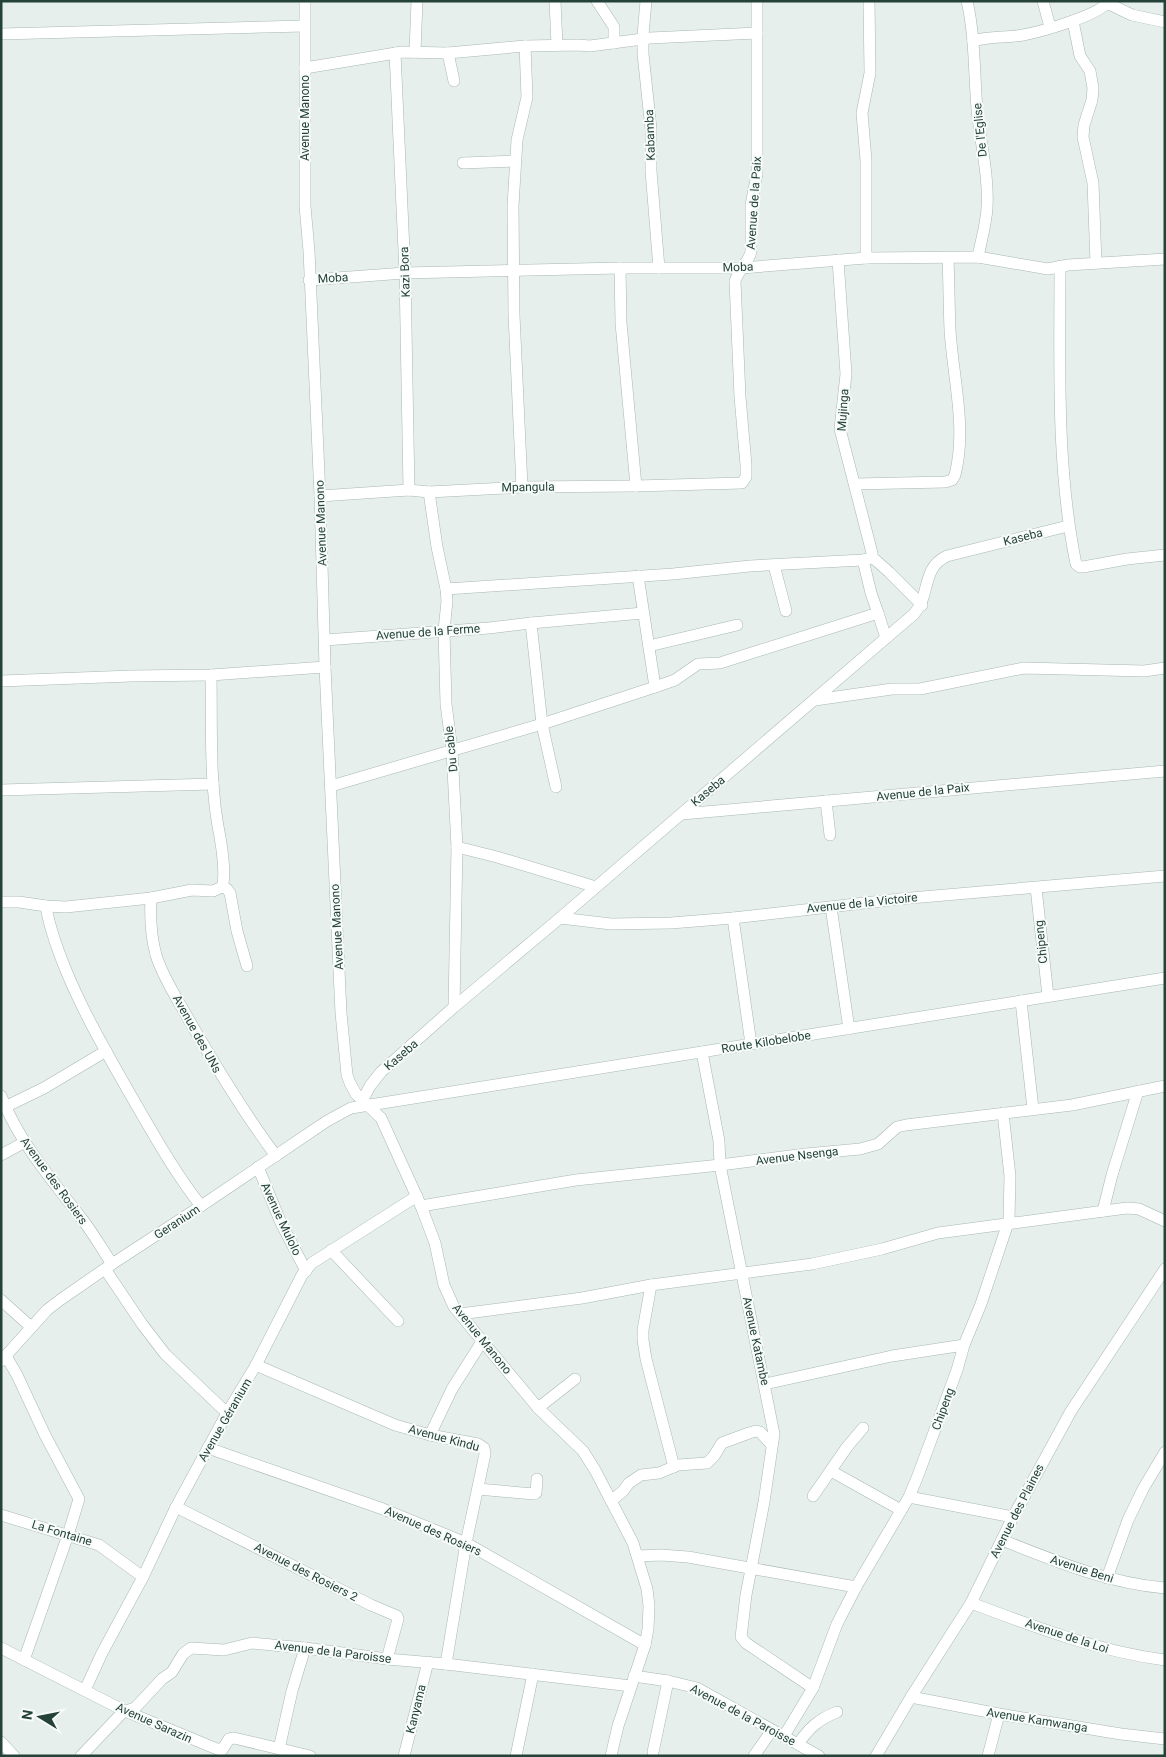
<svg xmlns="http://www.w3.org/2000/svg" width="1166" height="1757" font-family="Roboto,sans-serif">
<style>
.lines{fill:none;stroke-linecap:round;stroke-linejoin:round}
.minor-casing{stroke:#a8b8b2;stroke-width:12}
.minor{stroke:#fff;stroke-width:11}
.labels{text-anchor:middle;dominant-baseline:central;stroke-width:4;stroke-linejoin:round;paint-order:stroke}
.street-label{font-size:12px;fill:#24423a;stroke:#f7fbf9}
</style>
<rect width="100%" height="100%" fill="#e6efeb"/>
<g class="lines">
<g class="minor-casing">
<g id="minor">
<polyline points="305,1 305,206 309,251 320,496 325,667 341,1013 347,1075 350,1083 356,1094 381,1118 421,1206 435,1243 444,1285 454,1307 538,1408 583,1451 595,1470 633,1543 647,1589 649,1606 648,1629 645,1645 618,1726 611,1756"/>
<polyline points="555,1 557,45"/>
<polyline points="597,1 614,27 614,43"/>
<polyline points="646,1 643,35 643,54 651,129 651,171 659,268"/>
<path d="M967 1C975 36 974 73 977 109 980 141 989 175 987 208 986 225 981 241 978 257"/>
<polyline points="1043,1 1050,27"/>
<polyline points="1107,3 1132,15 1165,22"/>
<polyline points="1073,21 1080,56 1090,71 1093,88 1092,100 1084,125 1083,137 1093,183 1096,263"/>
<polyline points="1,34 304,26"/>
<path d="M973 41C989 36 1006 38 1023 35 1039 32 1102 15 1108 1"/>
<polyline points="415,52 417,1"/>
<polyline points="395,53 405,273 409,490"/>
<polyline points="448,53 454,81"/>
<polyline points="305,68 402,52 448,53 525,46 578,45 590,46 650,38 757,33"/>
<polyline points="463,163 515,161"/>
<polyline points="866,258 866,160 862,113 870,73 869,1"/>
<polyline points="838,260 846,374 840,429 872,553 872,557"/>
<path d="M1060 266C1060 365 1056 466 1076 564L1080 567H1083L1127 559 1165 555"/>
<polyline points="620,268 621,323 636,486"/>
<polyline points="309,280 405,273 620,268 741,268 866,258 978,257 1048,269 1068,265 1165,259"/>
<path d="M855 484 945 482 952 480 955 475C967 428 953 378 950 330 949 306 949 282 948 258"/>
<polyline points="522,487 514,315 513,206 517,140 527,97 525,46"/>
<polyline points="429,492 437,547 446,589 447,601 444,630 446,704 452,750 457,847 454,1007"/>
<path d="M320 496 409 490 429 492 522 487 636 486 742 483 746 477V465L740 397 735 281C739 269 748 263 751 252V205L757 174V1"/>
<polyline points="872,557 889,572 922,605"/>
<polyline points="863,560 871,593 878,613"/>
<polyline points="774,565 786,611"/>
<polyline points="638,576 655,687"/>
<polyline points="446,589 673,574 750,566 863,560 868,559 872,557"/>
<polyline points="531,623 542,724 556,787"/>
<polyline points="325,640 489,628 531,623 643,613"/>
<polyline points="649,646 737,625"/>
<polyline points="1,681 131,676 211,675 325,667"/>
<polyline points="815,700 892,689 920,689 1024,668 1144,671 1165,668"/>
<polyline points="331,786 542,724 655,687 675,680 698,664 720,663 878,613 886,638"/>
<polyline points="1,790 213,784"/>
<polyline points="826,801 830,835"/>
<polyline points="682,814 1165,771"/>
<polyline points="457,847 497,857 596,887"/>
<polyline points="222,887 227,889 230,893 237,931 247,966"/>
<polyline points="1036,888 1048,996"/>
<path d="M151 898C150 917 151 937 156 955 163 978 178 1000 189 1020 216 1067 244 1113 276 1156"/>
<path d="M1 902H19L46 906 66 907 151 898 192 890 213 891 222 887C226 877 222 848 220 837 209 784 212 729 211 675"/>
<path d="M46 906C49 927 57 948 65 968 82 1010 104 1048 126 1087 150 1128 172 1169 201 1206"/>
<polyline points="831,907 849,1029"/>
<polyline points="560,918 611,924 671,923 733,918 899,899 1165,876"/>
<polyline points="733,918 751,1044"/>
<polyline points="1021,1001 1033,1109"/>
<polyline points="702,1052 719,1141 720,1165 774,1434 764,1502 746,1595 741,1637 746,1643 813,1688"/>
<path d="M1 1096C19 1142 52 1180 82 1219 93 1233 102 1249 112 1264"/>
<path d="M362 1101 370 1086 381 1072 454 1007 560 918 914 614C931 595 921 568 947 556L1068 526"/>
<polyline points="5,1107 44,1088 106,1051"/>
<polyline points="1,1155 25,1142"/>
<polyline points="258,1167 281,1223 306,1271"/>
<polyline points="421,1206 576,1180 720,1165 806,1154 860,1149 878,1144 897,1127 906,1125 1072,1105 1165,1086"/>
<polyline points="1103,1211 1112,1175 1138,1091"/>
<polyline points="331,1250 398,1321"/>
<polyline points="105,1269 142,1324 165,1354 227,1413"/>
<polyline points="651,1285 643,1330 643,1340 646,1359 674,1467"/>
<polyline points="1,1300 31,1327"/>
<polyline points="460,1314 582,1298 651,1285 812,1264 882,1249 938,1233 1127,1208 1139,1209 1165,1221"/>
<polyline points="6,1356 17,1375 45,1435 79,1499 68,1535 24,1660"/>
<polyline points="1,1361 47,1310 60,1300 112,1264 201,1206 327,1121 351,1108 1165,978"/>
<polyline points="256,1365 395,1425 430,1435 478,1444 484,1448 485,1454 466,1543 446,1664"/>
<polyline points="765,1384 892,1356 964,1345"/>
<polyline points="538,1408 575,1379"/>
<polyline points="430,1435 452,1389 483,1340"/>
<polyline points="208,1448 383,1509 466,1543 645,1645"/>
<polyline points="831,1471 901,1510"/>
<polyline points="478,1489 534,1494 536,1493 537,1479"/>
<polyline points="813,1496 847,1447 863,1428"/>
<polyline points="909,1497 1013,1517"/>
<polyline points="611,1501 623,1491 629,1483 641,1475 659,1473 678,1465 707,1463 714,1456 722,1443 749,1433 756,1431 760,1432 772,1445"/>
<polyline points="176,1507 371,1605 397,1616 398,1619 387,1659"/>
<polyline points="1,1515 99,1545 143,1577"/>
<path d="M1002 1540C1055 1561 1107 1583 1165 1588"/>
<polyline points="638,1556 661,1555 688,1557 856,1587"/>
<polyline points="1107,1578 1128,1520 1143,1489 1165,1452"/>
<path d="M971 1603C1035 1627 1097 1651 1165 1660"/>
<polyline points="1,1648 125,1711 217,1749 222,1750 229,1739 234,1738 310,1756"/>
<polyline points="634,1676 668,1681 697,1688 819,1756"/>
<polyline points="85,1690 102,1653 143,1577 176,1507 227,1413 256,1365 302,1275 312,1263 417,1196"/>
<polyline points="911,1697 999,1714 1121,1734 1165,1739"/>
<polyline points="784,1736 813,1688 837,1624 856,1587 909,1497 917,1478 957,1370 964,1345 981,1304 1009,1220 1010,1176 1003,1113"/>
<polyline points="1,1742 14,1756"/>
<path d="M798 1744C809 1728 819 1719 837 1712"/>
<polyline points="279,1749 292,1691 305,1648"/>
<polyline points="653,1752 668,1681"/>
<polyline points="81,1756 123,1712 135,1708 162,1679 172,1672 183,1654 191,1648 224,1650 252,1643 305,1648 387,1659 446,1664 631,1686"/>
<polyline points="404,1756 428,1662"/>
<polyline points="516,1756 533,1674"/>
<polyline points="754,1756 772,1730"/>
<polyline points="876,1756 911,1697 971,1603 1013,1517 1071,1411 1165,1269"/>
<polyline points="988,1756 999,1714"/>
</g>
</g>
<use href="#minor" class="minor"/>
</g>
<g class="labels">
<g class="street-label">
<text transform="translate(305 118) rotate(-90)">Avenue Manono</text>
<text transform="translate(980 130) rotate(-96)">De l'Eglise</text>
<text transform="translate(650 135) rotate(-92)">Kabamba</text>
<text transform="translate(754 203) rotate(-86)">Avenue de la Paix</text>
<text transform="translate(738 267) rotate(-2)">Moba</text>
<text transform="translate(405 272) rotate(-92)">Kazi Bora</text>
<text transform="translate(333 278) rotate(-4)">Moba</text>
<text transform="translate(843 410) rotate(-86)">Mujinga</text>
<text transform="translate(528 487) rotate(-1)">Mpangula</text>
<text transform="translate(321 523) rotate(-92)">Avenue Manono</text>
<text transform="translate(1023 537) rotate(-14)">Kaseba</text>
<text transform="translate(428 632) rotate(-4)">Avenue de la Ferme</text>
<text transform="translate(451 749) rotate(-96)">Du cable</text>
<text transform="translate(708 791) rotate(-40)">Kaseba</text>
<text transform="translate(923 792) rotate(-6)">Avenue de la Paix</text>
<text transform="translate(862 903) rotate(-6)">Avenue de la Victoire</text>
<text transform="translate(337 927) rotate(-93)">Avenue Manono</text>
<text transform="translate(1041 942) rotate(-96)">Chipeng</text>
<text transform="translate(197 1034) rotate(61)">Avenue des UNs</text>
<text transform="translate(766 1042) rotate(-9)">Route Kilobelobe</text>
<text transform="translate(401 1055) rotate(-41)">Kaseba</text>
<text transform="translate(797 1156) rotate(-7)">Avenue Nsenga</text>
<text transform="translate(54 1181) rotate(54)">Avenue des Rosiers</text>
<text transform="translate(281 1219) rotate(65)">Avenue Mulolo</text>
<text transform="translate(177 1222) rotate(-33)">Geranium</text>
<text transform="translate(482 1339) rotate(51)">Avenue Manono</text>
<text transform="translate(756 1341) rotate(78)">Avenue Katambe</text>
<text transform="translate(943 1409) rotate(-70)">Chipeng</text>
<text transform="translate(225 1420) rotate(-60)">Avenue Géranium</text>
<text transform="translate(444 1438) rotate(15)">Avenue Kindu</text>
<text transform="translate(1017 1511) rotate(-63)">Avenue des Plaines</text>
<text transform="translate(433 1531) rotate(24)">Avenue des Rosiers</text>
<text transform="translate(62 1533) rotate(17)">La Fontaine</text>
<text transform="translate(1082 1569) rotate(18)">Avenue Beni</text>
<text transform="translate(306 1572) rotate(27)">Avenue des Rosiers 2</text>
<text transform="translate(1067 1636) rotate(18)">Avenue de la Loi</text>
<text transform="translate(333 1652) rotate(7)">Avenue de la Paroisse</text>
<text transform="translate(416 1709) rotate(-76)">Kanyama</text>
<text transform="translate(743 1715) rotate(28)">Avenue de la Paroisse</text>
<text transform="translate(1037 1720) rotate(9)">Avenue Kamwanga</text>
<text transform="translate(154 1723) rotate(24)">Avenue Sarazin</text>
</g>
</g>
<rect width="1166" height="1757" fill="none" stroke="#24423a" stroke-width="5"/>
<g transform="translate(40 1717) rotate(280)" stroke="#f7fbf9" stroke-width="4" paint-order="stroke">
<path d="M0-4L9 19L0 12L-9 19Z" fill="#24423a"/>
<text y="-8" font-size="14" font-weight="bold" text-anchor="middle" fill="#24423a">N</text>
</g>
</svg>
